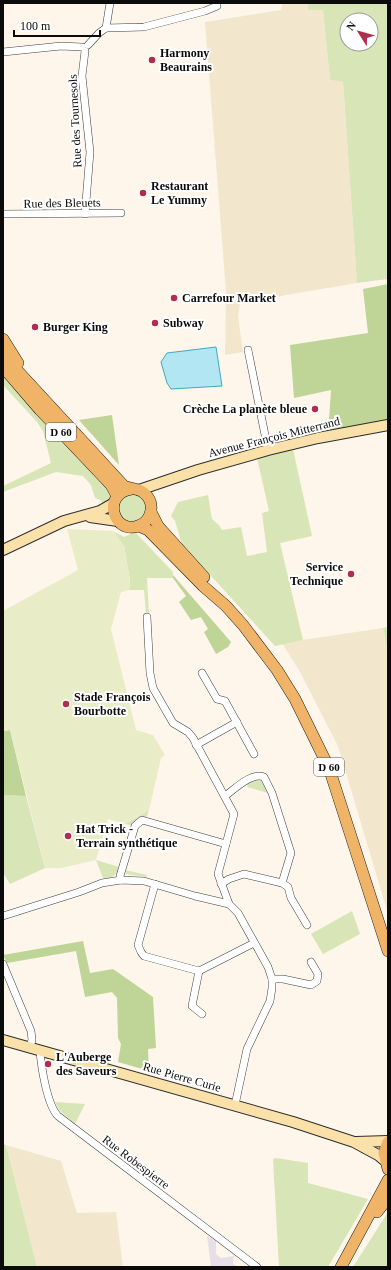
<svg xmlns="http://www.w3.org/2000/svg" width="391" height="1270" font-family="'Times New Roman',serif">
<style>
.industrial{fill:#e6dfea}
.farmland{fill:#f2e7cc}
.green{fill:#d8e5b7;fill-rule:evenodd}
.forest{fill:#bfd597}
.pitch{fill:#e8edc8}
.water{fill:#b2e6f2;stroke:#3ea9c4}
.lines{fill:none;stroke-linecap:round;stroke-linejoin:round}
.minor-casing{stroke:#3e3e3e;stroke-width:8}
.secondary-casing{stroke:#2d2d2d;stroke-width:12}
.primary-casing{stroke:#1c1c1c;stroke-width:12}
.minor{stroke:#fff;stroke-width:7}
.secondary{stroke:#fae1a9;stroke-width:10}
.primary{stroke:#f0b468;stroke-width:11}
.poi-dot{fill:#b22c4d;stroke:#fff;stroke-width:1.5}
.labels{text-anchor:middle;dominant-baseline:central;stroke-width:4;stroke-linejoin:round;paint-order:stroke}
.shield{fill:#fff;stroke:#545454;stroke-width:1}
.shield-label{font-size:11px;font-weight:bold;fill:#0b0b0b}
.poi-label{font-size:12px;font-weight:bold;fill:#0b0b0b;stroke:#fff;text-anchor:start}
.street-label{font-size:12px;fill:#0b0b0b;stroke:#fff}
</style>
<rect width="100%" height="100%" fill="#fef6ea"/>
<polygon class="industrial" points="207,1236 216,1241 216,1254 221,1258 234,1256 233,1264 238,1267 211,1267"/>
<g class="farmland">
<polygon points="282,3 308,3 308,10 323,10 330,80 343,82 357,283 240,303 238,316 243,352 225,355 226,292 205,22 281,10"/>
<polygon points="383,628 388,653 388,914 338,746 300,672 282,643"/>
<polygon points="6,1145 61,1161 77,1213 116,1212 123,1267 37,1267"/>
</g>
<g class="green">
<path d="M308 3H388V279L357 283 343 82 330 80 323 10H308ZM347 20H371V44H347Z"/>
<polygon points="3,372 108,485 112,498 103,508 102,501 95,498 91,485 83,476 56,472 3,492 3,486 51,463 43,431 37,422 3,385"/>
<polygon points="293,449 312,536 280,543 303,640 275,646 182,544 175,521 171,516 178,502 208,495 212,519 219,525 222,530 241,527 247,556 267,552 262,513 269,511 257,458"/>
<circle cx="132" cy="508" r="14"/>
<polygon points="113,531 124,537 135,532 173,572 173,578 147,578 149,614 146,614 144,590 129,590 130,580 124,546"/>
<polygon points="388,627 388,653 383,628"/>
<polygon points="254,779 263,781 268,793 247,787 248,782"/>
<polygon points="3,795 26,796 45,868 10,884 3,873"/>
<polygon points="149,810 145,821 135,826 125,824"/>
<path d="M96 860 119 867C117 875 111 880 103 878Z"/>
<polygon points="125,870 147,875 146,877 126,874"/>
<polygon points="352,911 360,934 323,954 311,934"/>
<polygon points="55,1102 85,1104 75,1124 59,1110"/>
<polygon points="3,1144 6,1145 37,1267 3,1267"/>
<polygon points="276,1158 308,1163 308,1183 368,1199 328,1267 279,1267 273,1159"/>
<polygon points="388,1212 388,1267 353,1267"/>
</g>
<g class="forest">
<polygon points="388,284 388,425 328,436 331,390 294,398 290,345 368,333 363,289"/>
<polygon points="112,415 119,465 79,420"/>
<polygon points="173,575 231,642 228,647 216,654 204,632 208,629 201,617 191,620 179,602 186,596 173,578"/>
<polygon points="10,730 26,796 3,795 3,731"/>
<polygon points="83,941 90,973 113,969 153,997 156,1048 148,1049 149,1071 118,1062 121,1044 118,1038 117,998 112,992 85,997 76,951 7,963 3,955"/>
</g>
<polygon class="pitch" points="67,529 113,531 124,546 130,580 129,590 121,592 111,629 136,730 153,735 165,755 161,758 149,810 125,824 108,819 96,860 61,868 45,868 10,730 3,731 3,611 78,570"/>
<polygon class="water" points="216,347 222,386 171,389 167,383 161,362 167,353"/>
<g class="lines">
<g class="minor-casing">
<g id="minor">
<polyline points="106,28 110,3"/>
<polyline points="88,45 99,33 106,28 144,27 205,11 217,6"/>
<polyline points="3,52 61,46 82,47"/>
<polyline points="3,214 121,213"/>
<polyline points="85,214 90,152 82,76 85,51"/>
<polyline points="248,350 268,450"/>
<polyline points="147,617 150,673 153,688 173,723 188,732 193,738 234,814 218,874 229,904 238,913 268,967 272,979 272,988 270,1001 247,1049 235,1105"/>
<polyline points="202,673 217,699 225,701 254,754"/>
<polyline points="196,745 237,722"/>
<path d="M225 796C235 789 251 772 264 777L272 793 291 853 282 883"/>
<polyline points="121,880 120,876 135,826 142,820 226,844"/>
<polyline points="155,884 138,945 141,952 144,956 199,971 254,943"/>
<polyline points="221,884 229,879 244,874 282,883 288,887 291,898 307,925"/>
<polyline points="3,916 79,892 102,883 121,880 144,881 195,896 229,904"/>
<polyline points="3,964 31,1031 32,1040 30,1047"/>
<polyline points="199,971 192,1006 202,1014"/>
<polyline points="272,979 283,979 311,985 317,981 318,974 311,962"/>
<path d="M40 1050C41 1066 47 1105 58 1116L257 1267"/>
</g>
</g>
<g class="secondary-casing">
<g id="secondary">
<polyline points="139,490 198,470 268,450 318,438 388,425"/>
<polyline points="90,517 118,521"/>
<polyline points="3,550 64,521 100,511 114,503"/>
<polyline points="3,1040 293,1122 354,1142 378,1155 384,1160"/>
<polyline points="356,1142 388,1141"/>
</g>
</g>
<g class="primary-casing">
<g id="primary">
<polyline points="3,339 18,363"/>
<path d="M3 355 124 486C131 489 139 488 144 493 156 503 152 521 138 526 113 535 101 493 132 489"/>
<polyline points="3,367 40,410 111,485 117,496"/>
<polyline points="151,512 158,526 204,577"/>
<polyline points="139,526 148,530 203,586 226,606 243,625 277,670 295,699 329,768 388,951"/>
<polyline points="388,1142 384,1153 388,1169"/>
<polyline points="377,1212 388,1198"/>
<polyline points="341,1267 388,1180"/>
</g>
</g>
<use href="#minor" class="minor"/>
<use href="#secondary" class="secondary"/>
<use href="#primary" class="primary"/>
</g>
<g class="poi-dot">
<circle cx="152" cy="60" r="4"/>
<circle cx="143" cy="193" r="4"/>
<circle cx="174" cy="298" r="4"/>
<circle cx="155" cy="323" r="4"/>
<circle cx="35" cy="327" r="4"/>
<circle cx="315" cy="409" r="4"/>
<circle cx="351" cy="574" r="4"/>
<circle cx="66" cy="704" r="4"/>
<circle cx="68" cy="836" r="4"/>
<circle cx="48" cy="1064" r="4"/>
</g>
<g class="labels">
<g class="shield">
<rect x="46" y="423" width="30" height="18" rx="3"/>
<rect x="314" y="758" width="30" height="18" rx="3"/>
</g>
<g class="shield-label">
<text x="61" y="432">D 60</text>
<text x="329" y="767">D 60</text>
</g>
<g class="poi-label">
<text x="160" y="53">Harmony<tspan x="160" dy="14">Beaurains</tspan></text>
<text x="151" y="186">Restaurant<tspan x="151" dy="14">Le Yummy</tspan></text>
<text x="182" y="298">Carrefour Market</text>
<text x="163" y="323">Subway</text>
<text x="43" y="327">Burger King</text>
<text x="307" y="409" text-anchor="end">Crèche La planète bleue</text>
<text x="343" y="567" text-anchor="end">Service<tspan x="343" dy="14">Technique</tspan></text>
<text x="74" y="697">Stade François<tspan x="74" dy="14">Bourbotte</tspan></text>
<text x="76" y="829">Hat Trick -<tspan x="76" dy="14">Terrain synthétique</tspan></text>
<text x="56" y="1057">L'Auberge<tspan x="56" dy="14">des Saveurs</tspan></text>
</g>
<g class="street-label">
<text transform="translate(75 121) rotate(-93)">Rue des Tournesols</text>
<text transform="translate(62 203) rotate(-1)">Rue des Bleuets</text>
<text transform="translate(274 437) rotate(-14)">Avenue François Mitterrand</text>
<text transform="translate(182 1077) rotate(16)">Rue Pierre Curie</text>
<text transform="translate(136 1162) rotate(37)">Rue Robespierre</text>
</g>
</g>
<rect width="391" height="1270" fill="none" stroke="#0b0b0b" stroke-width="8"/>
<g transform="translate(359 32) rotate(307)"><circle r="19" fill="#ffffff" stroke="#9d9d9d"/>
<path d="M0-3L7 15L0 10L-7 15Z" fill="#b22c4d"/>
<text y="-6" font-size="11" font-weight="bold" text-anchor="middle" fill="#0b0b0b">N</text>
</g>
<path d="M14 30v6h86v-6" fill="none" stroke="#0b0b0b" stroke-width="2"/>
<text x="20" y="30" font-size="12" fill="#0b0b0b" stroke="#ffffff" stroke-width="3" paint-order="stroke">100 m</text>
</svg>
